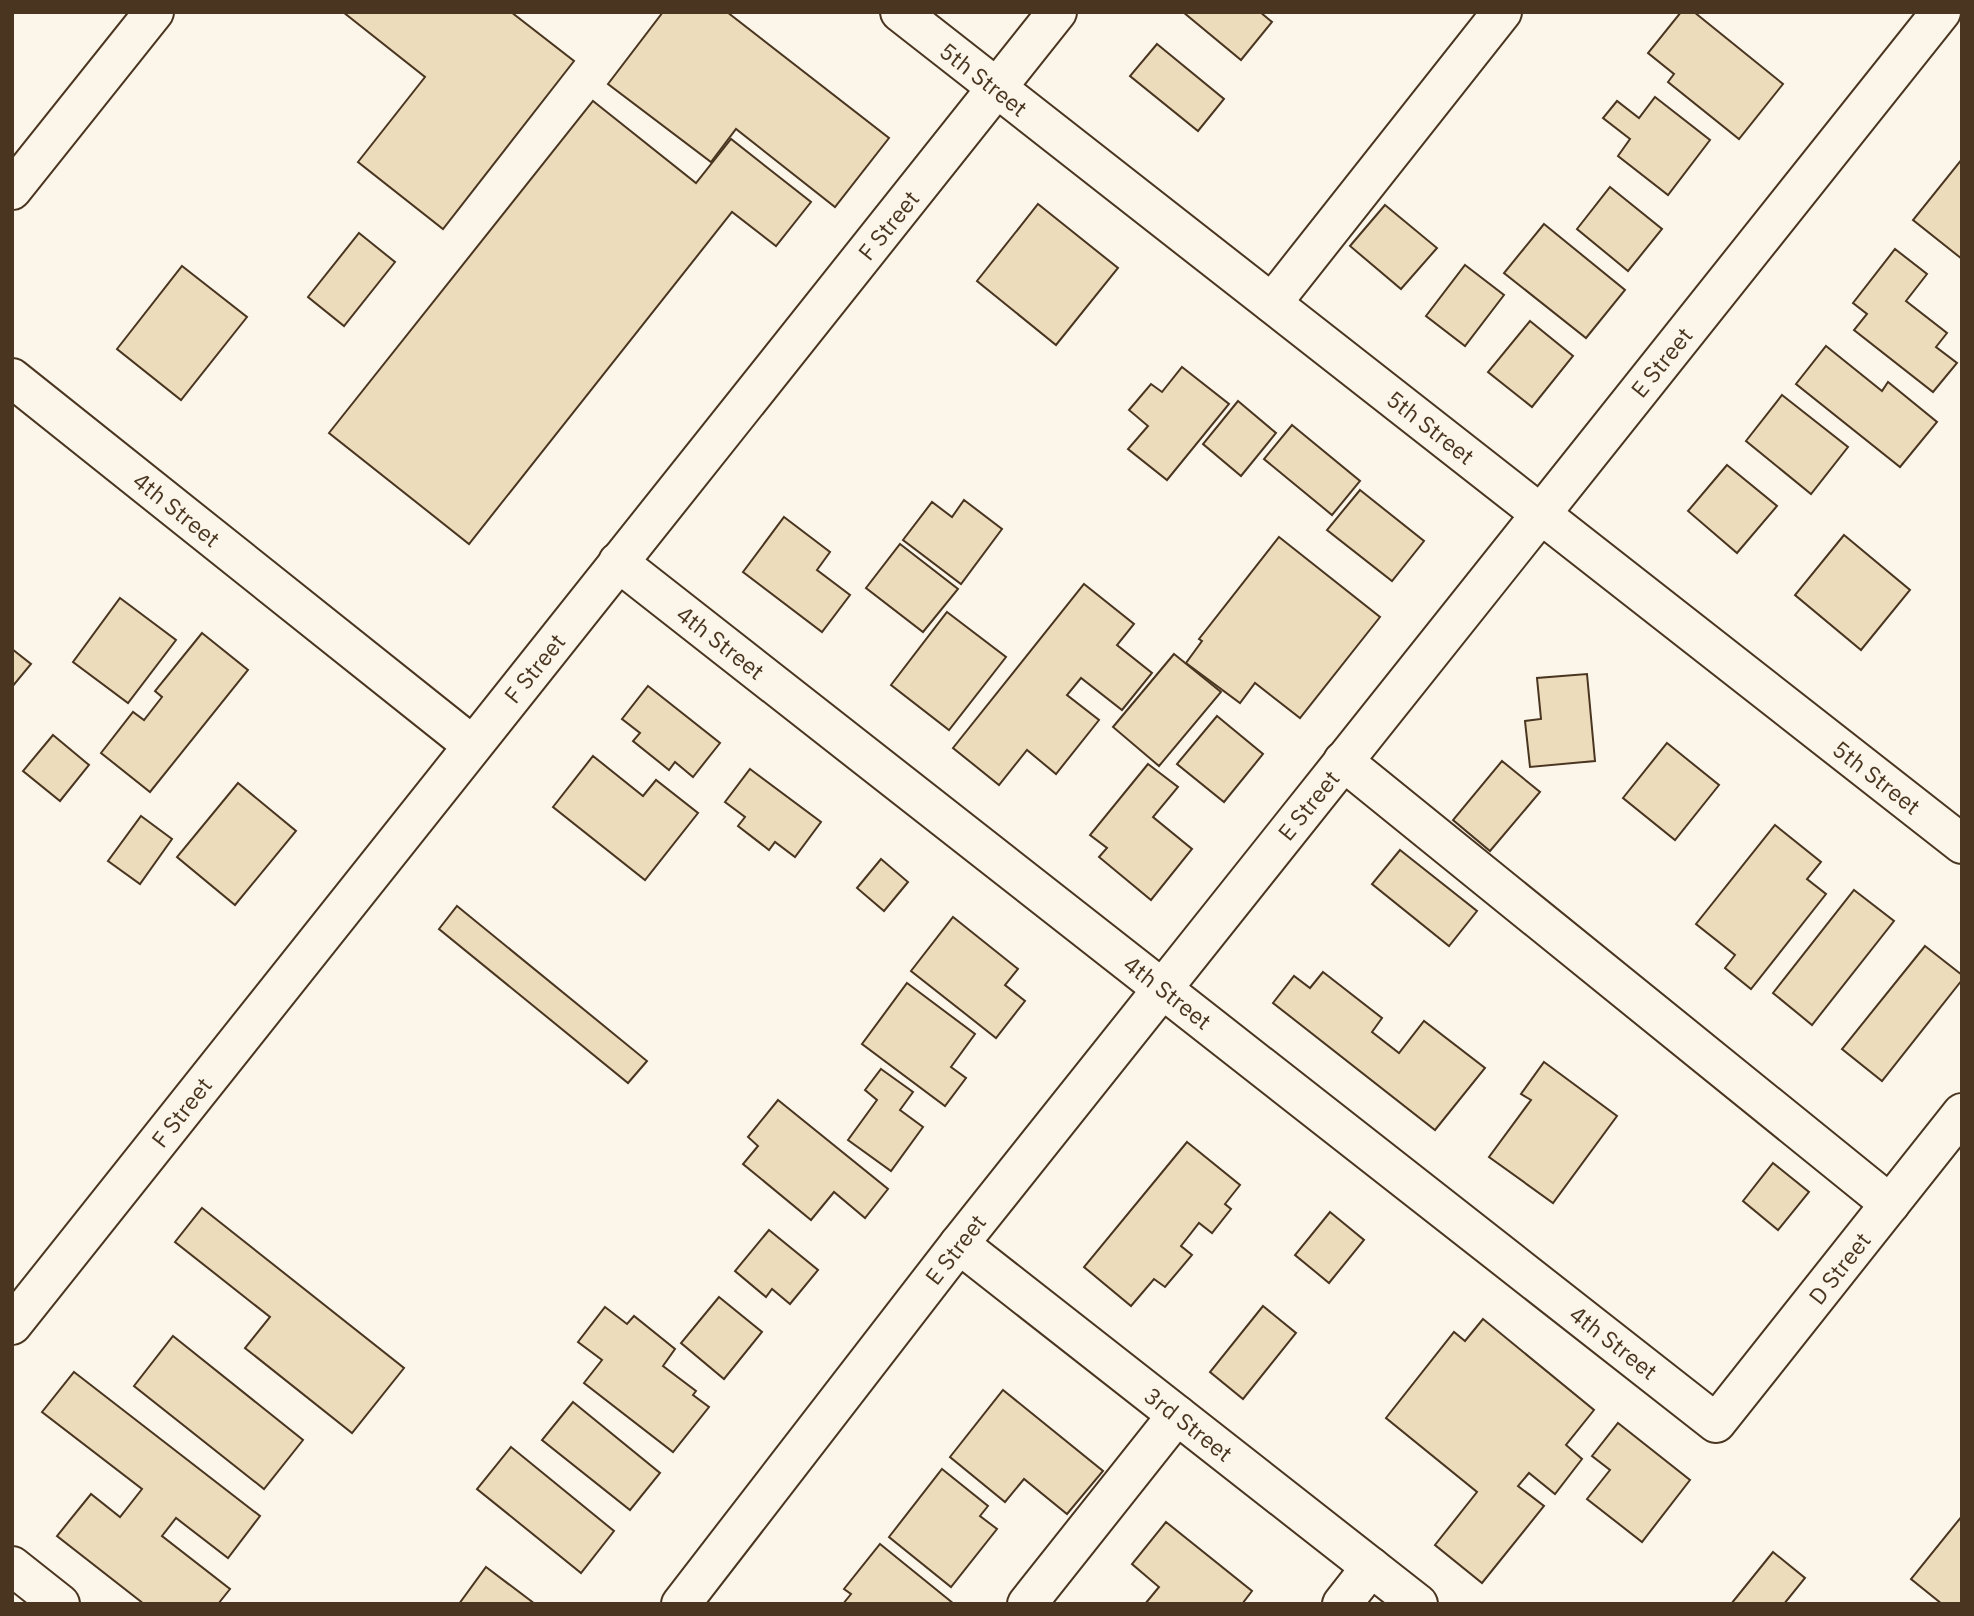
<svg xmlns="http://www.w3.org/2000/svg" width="1974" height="1616" font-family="'IBM Plex Sans',sans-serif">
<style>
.building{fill:#ecdcbc;stroke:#4a3520;stroke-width:2}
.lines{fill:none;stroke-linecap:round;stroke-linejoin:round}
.minor-casing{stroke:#4a3520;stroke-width:42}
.major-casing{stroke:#4a3520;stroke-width:42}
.minor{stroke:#fbf6e9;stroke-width:38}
.major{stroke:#fbf6e9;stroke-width:38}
.labels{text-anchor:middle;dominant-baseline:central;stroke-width:5;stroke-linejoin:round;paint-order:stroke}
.street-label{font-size:23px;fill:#4a3520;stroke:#fbf6e9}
</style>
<rect width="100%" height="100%" fill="#fbf6e9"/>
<g class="building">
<polygon points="343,12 511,12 574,61 443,229 358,162 425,77"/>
<polygon points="663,12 727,12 889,138 835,207 736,129 711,162 608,84"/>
<polygon points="1183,12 1260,12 1272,22 1241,60"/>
<polygon points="1681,12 1694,12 1783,84 1739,139 1668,82 1674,74 1648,53"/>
<polygon points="1157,44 1224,99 1198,131 1130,76"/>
<polygon points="1655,97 1710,140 1668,195 1618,156 1630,139 1603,118 1617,101 1639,118"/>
<polygon points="593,101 696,183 731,139 811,202 776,246 732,212 469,544 329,433"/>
<polygon points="1962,159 1962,259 1913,220"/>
<polygon points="1610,187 1662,229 1628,271 1577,229"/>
<polygon points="1038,204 1118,268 1056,345 977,281"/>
<polygon points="1385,205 1437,248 1401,289 1350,246"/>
<polygon points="1544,224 1625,290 1586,338 1504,273"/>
<polygon points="359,233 395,262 344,326 308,297"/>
<polygon points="1895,249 1927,274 1906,301 1947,333 1936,347 1957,363 1933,392 1854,330 1867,314 1853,303"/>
<polygon points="1465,265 1504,295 1465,346 1426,316"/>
<polygon points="182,266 247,317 181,400 117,349"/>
<polygon points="1530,321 1573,356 1532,407 1488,372"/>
<polygon points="1826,346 1882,391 1888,382 1937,422 1900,467 1796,384"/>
<polygon points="1182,367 1229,404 1167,480 1128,449 1148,426 1129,410 1151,384 1162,392"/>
<polygon points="1782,395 1848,447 1811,494 1746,441"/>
<polygon points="1238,401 1276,433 1241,476 1203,444"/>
<polygon points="1292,425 1360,481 1332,515 1264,459"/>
<polygon points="1727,465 1777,506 1737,553 1688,511"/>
<polygon points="1360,490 1424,541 1392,581 1327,530"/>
<polygon points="964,500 1002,529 961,584 903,540 932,502 952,517"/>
<polygon points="784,517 830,552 817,570 850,595 822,632 743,572"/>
<polygon points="1844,535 1910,590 1861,650 1795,595"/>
<polygon points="1279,537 1380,617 1300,718 1255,683 1240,703 1186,663 1202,641 1199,639"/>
<polygon points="900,544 958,589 923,632 866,588"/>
<polygon points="1084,584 1134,624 1117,645 1152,673 1122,710 1081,678 1067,695 1099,720 1056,774 1027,750 999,785 953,748"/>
<polygon points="120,598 176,640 128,703 73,662"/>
<polygon points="947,612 1006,657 949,730 891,685"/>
<polygon points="202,633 248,670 150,792 101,753 133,712 144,720 162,697 155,691"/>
<polygon points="12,649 31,664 12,687"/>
<polygon points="1174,654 1221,692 1159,766 1113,727"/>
<polygon points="1587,674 1595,761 1530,767 1525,721 1541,719 1537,678"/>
<polygon points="648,686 720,743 693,777 675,762 669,770 633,741 640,733 622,719"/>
<polygon points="1217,716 1263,754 1224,802 1177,764"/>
<polygon points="53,735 89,765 60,801 23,771"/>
<polygon points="1667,743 1719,785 1675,840 1623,798"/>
<polygon points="593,756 643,796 656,780 698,813 645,880 553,807"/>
<polygon points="1502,761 1540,792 1490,851 1453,820"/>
<polygon points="1148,764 1178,787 1153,817 1192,849 1151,900 1099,857 1107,848 1090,835"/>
<polygon points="750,769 821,822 795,857 775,842 769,850 738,826 745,817 725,802"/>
<polygon points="238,783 296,831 235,905 177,857"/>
<polygon points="141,816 172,839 140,884 108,861"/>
<polygon points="1775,825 1821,862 1807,879 1826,894 1751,989 1725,968 1735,955 1696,924"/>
<polygon points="1400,850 1477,911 1449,946 1372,884"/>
<polygon points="881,859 908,882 884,911 857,888"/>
<polygon points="1854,890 1894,921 1812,1025 1773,993"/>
<polygon points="457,906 647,1061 628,1083 439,929"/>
<polygon points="953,917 1018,969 1005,985 1025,1001 996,1038 911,971"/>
<polygon points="1925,946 1962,975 1962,980 1882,1081 1842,1049"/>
<polygon points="1323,972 1382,1018 1372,1032 1399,1053 1424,1021 1485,1068 1435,1130 1273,1003 1294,976 1310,988"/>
<polygon points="907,983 975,1034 951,1067 966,1078 945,1106 862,1044"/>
<polygon points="1544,1062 1617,1116 1553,1203 1489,1157 1531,1100 1521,1094"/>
<polygon points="881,1069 913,1092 900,1110 923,1127 891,1171 848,1140 877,1100 865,1090"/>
<polygon points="778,1100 888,1189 865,1218 834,1192 811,1220 743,1164 758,1146 748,1137"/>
<polygon points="1187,1142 1240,1185 1225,1204 1231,1209 1212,1233 1199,1223 1181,1246 1192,1255 1165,1287 1154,1279 1131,1306 1084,1267"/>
<polygon points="1773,1163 1809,1192 1778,1230 1743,1201"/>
<polygon points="202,1208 404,1368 352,1433 245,1348 270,1317 175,1242"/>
<polygon points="1330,1212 1364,1240 1329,1283 1295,1255"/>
<polygon points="769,1230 818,1270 790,1304 772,1289 766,1297 735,1271"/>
<polygon points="719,1297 762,1332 724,1379 681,1343"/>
<polygon points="1263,1306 1296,1333 1243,1399 1210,1372"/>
<polygon points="605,1307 627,1324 634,1316 675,1349 663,1366 696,1391 693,1395 709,1407 673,1452 584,1383 602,1360 578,1342"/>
<polygon points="1483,1319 1594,1410 1566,1445 1582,1459 1555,1494 1529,1473 1518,1486 1544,1506 1482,1583 1435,1545 1477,1492 1386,1418 1454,1332 1465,1341"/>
<polygon points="173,1336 303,1440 264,1489 134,1386"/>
<polygon points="74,1372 260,1516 228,1558 176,1518 162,1536 230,1589 218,1604 144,1604 57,1536 91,1494 120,1517 142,1489 42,1412"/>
<polygon points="1003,1390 1103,1471 1067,1514 1024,1479 1005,1502 950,1457"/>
<polygon points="573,1402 660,1473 630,1510 542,1440"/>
<polygon points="1618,1423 1690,1480 1642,1542 1587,1499 1610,1470 1592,1456"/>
<polygon points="511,1447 614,1531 581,1573 477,1489"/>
<polygon points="942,1469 988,1506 980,1516 997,1529 951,1587 889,1537"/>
<polygon points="1962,1516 1962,1604 1942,1604 1911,1579"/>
<polygon points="1166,1522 1252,1591 1242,1604 1145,1604 1159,1587 1132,1564"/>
<polygon points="880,1544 954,1604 843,1604 851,1594 844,1589"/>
<polygon points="1773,1552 1805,1578 1784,1604 1731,1604"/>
<polygon points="486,1567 535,1604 459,1604"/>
</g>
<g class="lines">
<g class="minor-casing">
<g id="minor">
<polyline points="900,12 1962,844"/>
<polyline points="12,190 154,12"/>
<polyline points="1272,303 1502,12"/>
<polyline points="12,378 472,745"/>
<polyline points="618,562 1716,1423 1962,1113"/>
<polyline points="1343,761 1890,1204"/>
<polyline points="959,1244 1418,1604"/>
<polyline points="12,1566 60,1604"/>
<polyline points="681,1604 959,1244 1941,12"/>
<polyline points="1027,1604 1177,1415"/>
<polyline points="1342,1604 1371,1567"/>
</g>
</g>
<g class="major-casing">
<polyline id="major" points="12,1325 1057,12"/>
</g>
<use href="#minor" class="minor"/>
<use href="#major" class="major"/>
</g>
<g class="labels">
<g class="street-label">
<text transform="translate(984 79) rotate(38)">5th Street</text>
<text transform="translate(888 225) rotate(-51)">F Street</text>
<text transform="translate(1661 362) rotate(-51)">E Street</text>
<text transform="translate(1431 427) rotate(38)">5th Street</text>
<text transform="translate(177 509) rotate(39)">4th Street</text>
<text transform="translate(721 642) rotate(38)">4th Street</text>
<text transform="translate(534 668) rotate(-51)">F Street</text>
<text transform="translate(1877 777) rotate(38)">5th Street</text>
<text transform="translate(1308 805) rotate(-51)">E Street</text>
<text transform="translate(1168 992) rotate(38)">4th Street</text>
<text transform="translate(181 1112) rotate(-52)">F Street</text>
<text transform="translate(955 1249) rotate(-52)">E Street</text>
<text transform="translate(1839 1268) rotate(-52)">D Street</text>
<text transform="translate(1614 1342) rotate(38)">4th Street</text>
<text transform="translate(1189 1424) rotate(38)">3rd Street</text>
</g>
</g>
<rect width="1974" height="1616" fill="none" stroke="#4a3520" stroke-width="28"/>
</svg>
